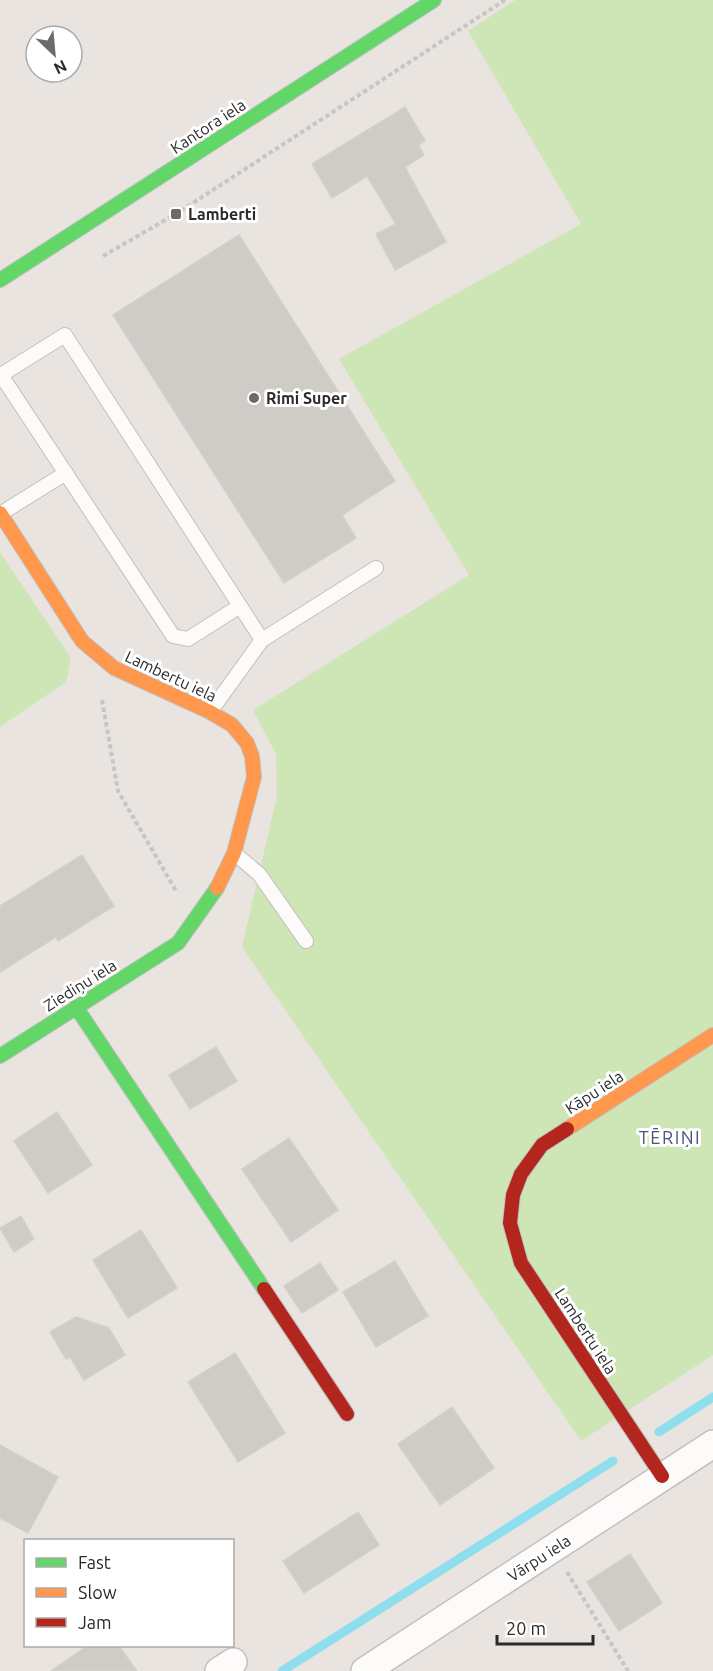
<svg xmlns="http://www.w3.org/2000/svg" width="713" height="1671" font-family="Ubuntu,sans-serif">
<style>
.green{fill:#cee5b6}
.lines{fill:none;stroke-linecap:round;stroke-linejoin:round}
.stream{stroke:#8fdeee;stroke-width:9}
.building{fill:#cfccc8;stroke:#d4cfcb;stroke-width:1.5}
.lane-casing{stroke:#c2c0c1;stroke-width:16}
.street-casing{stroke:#c2c0c1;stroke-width:30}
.fast-casing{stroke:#c2c0c1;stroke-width:16}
.slow-casing{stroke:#c2c0c1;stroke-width:16}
.jam-casing{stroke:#c2c0c1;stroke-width:16}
.path{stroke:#c6c6c5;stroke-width:4;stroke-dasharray:4.5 3;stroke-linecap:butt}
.lane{stroke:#fcfbfa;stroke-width:14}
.street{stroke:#fcfbfa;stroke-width:27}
.fast{stroke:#63d668;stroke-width:14}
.slow{stroke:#ff974d;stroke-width:14}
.jam{stroke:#b3261e;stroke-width:14}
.poi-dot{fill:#6d6b69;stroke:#fff;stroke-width:2}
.labels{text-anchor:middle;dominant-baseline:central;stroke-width:6;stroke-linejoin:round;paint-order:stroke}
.street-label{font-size:16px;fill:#2a2a2a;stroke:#fff}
.poi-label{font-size:16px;font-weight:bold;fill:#2a2a2a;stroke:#fff;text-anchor:start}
.neighbourhood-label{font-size:18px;letter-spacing:1.5px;fill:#48567c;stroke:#fff}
</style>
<rect width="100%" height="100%" fill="#e9e4df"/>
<g class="green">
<polygon points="515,0 713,0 713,1355 581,1441 242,947 277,796 276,754 253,710 469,575 339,359 581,224 468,31"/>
<polygon points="0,552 71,658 66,682 0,727"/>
</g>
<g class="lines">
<g class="stream">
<polyline points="659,1432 713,1397"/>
<polyline points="282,1671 613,1461"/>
</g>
</g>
<g class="building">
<polygon points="405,107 425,141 418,145 424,155 405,167 446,242 395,270 376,234 396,224 367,176 332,198 312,164"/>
<polygon points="239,235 395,481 342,515 356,538 284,583 113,315"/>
<polygon points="82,855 114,906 58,941 56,937 0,972 0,906"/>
<polygon points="216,1047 237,1081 190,1109 169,1075"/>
<polygon points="57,1112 92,1165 48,1193 14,1141"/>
<polygon points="289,1138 338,1210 291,1242 242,1169"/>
<polygon points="21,1216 34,1239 14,1252 0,1228"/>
<polygon points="141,1230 177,1288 128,1318 93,1260"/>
<polygon points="395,1261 428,1316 376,1347 343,1292"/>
<polygon points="320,1263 338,1290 302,1313 284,1286"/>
<polygon points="76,1317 109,1328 125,1355 84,1380 70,1357 66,1359 50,1332"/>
<polygon points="235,1353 285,1433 238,1462 188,1382"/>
<polygon points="452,1407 494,1468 440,1505 398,1444"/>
<polygon points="0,1445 58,1477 28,1533 0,1518"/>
<polygon points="358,1512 379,1545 304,1593 283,1561"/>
<polygon points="630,1554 662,1603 619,1631 587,1582"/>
<polygon points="87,1646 119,1646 137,1671 51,1671"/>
</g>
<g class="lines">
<g class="lane-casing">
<g id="lane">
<polyline points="0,514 66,473"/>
<polyline points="240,606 188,639 173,636 1,375 65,335 262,640"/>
<polyline points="210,712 262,640 376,568"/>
<polyline points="234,853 259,874 306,941"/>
</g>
</g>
<g class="street-casing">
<g id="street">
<polyline points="219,1671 233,1662"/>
<polyline points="365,1671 713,1444"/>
</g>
</g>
<g class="fast-casing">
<g id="fast">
<polyline points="0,280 434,0"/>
<polyline points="76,1007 264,1289"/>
<polyline points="0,1056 178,943 217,888"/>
</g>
</g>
<g class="slow-casing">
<g id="slow">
<polyline points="0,513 82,641 114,668 210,712 232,725 247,743 252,756 254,777 234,853 217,888"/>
<polyline points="567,1129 713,1035"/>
</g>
</g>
<g class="jam-casing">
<g id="jam">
<polyline points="567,1129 542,1145 521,1174 513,1195 510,1223 521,1263 662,1476"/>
<polyline points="264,1289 347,1414"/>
</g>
</g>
<g class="path">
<polyline points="103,256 176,214 505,0"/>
<polyline points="102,700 118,791 176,891"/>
<polyline points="567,1572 628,1671"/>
</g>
<use href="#lane" class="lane"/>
<use href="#street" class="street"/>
<use href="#fast" class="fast"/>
<use href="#slow" class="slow"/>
<use href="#jam" class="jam"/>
</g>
<g class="poi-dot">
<rect x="170" y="208" width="12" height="12" rx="3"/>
<circle cx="254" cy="398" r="6"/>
</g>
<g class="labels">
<g class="street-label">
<text transform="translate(208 126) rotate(-33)">Kantora iela</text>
<text transform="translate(171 676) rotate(25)">Lambertu iela</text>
<text transform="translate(80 985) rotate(-32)">Ziediņu iela</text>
<text transform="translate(594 1092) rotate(-33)">Kāpu iela</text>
<text transform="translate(586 1331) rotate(57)">Lambertu iela</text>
<text transform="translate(539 1558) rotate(-33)">Vārpu iela</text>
</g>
<g class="poi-label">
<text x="188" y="214">Lamberti</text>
<text x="266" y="398">Rimi Super</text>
</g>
<g class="neighbourhood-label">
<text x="670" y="1137">TĒRIŅI</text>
</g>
</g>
<rect x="24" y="1539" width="210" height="108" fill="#ffffff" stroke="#aaaaaa" stroke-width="1.5"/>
<rect x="36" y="1558" width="30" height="9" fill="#63d668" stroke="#aaaaaa" stroke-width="1.5"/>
<text x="78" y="1569" font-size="18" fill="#2a2a2a">Fast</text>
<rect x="36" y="1588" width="30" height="9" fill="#ff974d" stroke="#aaaaaa" stroke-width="1.5"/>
<text x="78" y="1599" font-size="18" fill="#2a2a2a">Slow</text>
<rect x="36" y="1618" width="30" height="9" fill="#b3261e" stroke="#aaaaaa" stroke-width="1.5"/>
<text x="78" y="1629" font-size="18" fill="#2a2a2a">Jam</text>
<g transform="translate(54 54) rotate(154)"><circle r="28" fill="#ffffff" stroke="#aaaaaa" stroke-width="1.5"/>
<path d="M0-4.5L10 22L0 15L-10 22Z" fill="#6d6b69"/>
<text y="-9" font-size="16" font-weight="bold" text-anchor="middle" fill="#2a2a2a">N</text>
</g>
<path d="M497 1635v9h96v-9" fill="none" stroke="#2a2a2a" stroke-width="3"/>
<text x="506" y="1635" font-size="18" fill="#2a2a2a" stroke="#ffffff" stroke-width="4.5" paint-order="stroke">20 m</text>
</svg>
